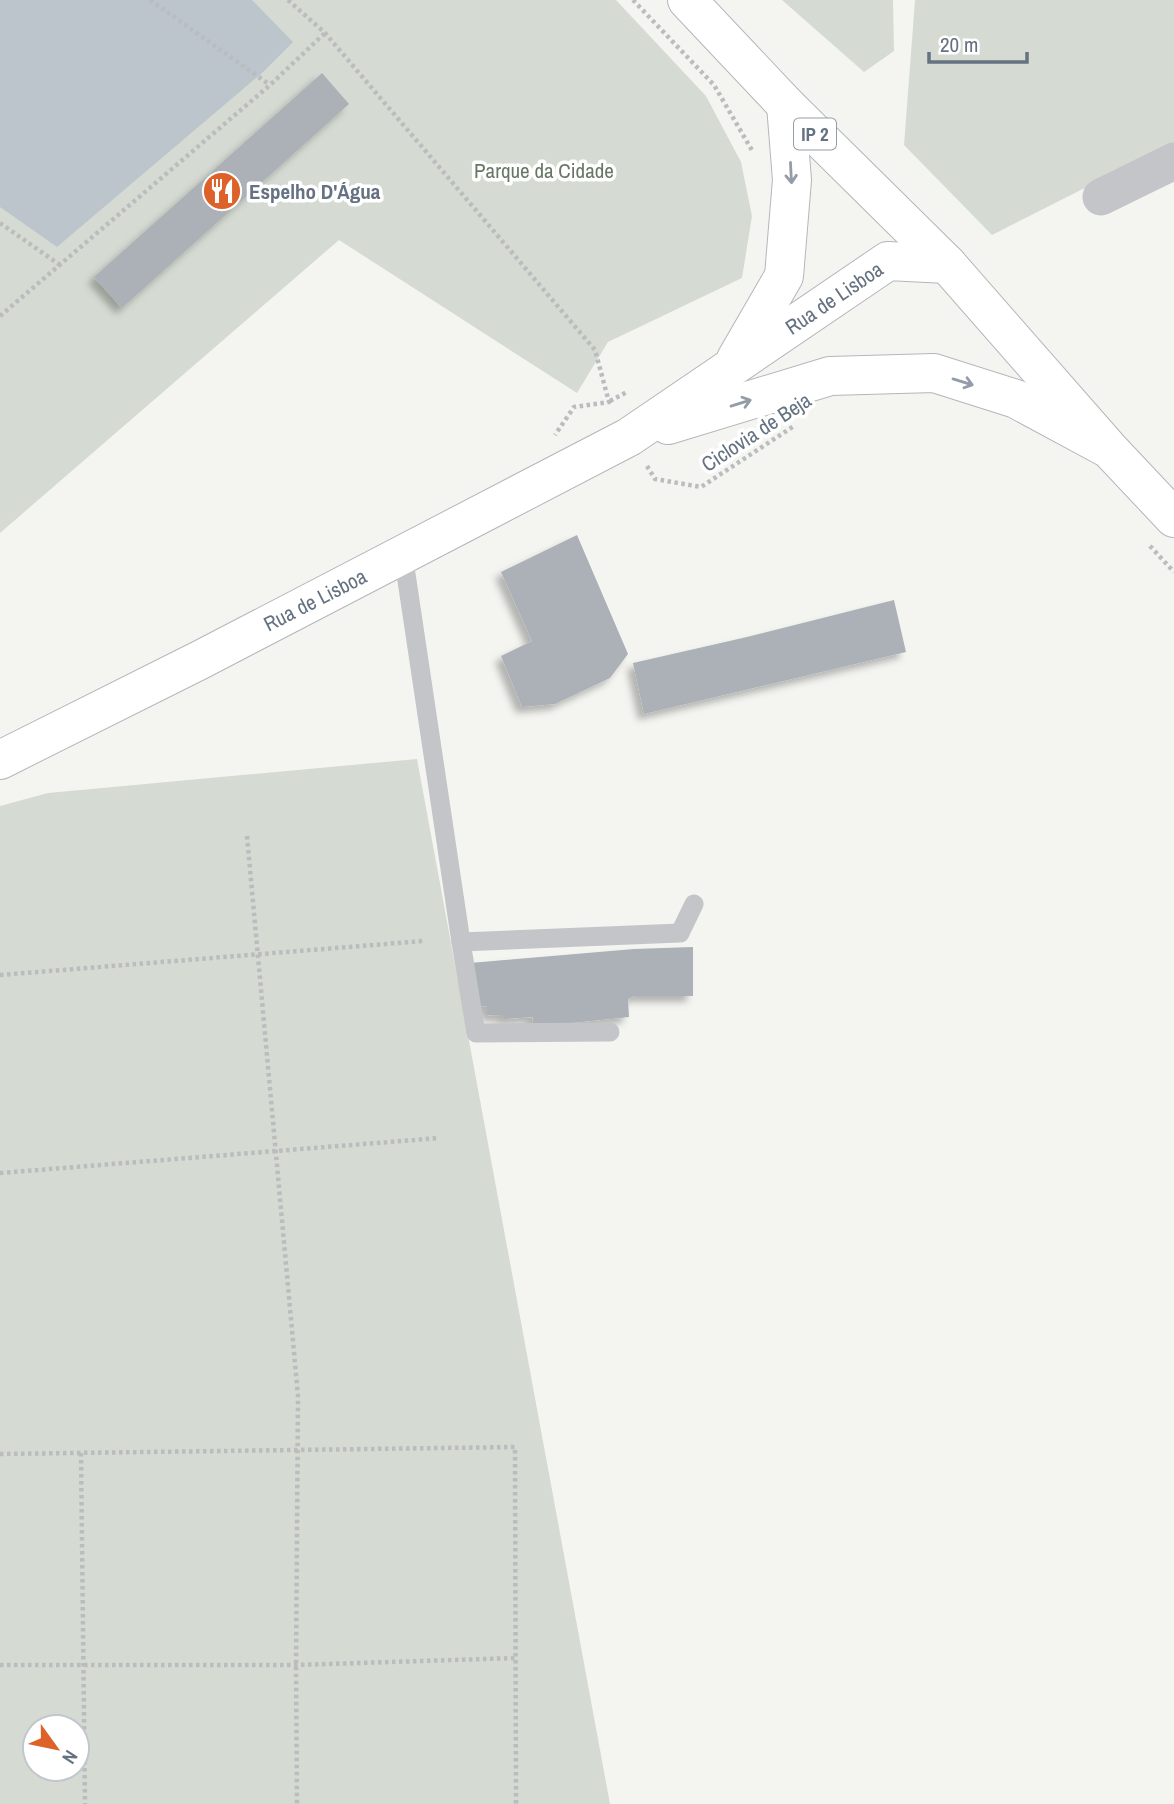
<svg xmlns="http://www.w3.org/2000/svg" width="1174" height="1804" font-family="'Archivo Narrow',sans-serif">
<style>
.green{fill:#d5dbd2;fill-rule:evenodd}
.water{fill:#bbc5cb}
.building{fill:#abb1b6;filter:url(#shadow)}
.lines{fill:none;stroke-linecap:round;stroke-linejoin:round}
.secondary-casing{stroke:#b3b7bb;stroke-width:40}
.primary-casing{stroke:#b3b7bb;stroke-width:40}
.path{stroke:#babcbe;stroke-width:4.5;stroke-dasharray:3.5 3.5;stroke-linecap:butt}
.lane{stroke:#c3c5c9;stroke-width:19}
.street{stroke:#c3c5c9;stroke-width:37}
.secondary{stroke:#fff;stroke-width:38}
.primary{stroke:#fff;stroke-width:38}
.oneway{stroke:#939ca7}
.labels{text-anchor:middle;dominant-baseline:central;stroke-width:7;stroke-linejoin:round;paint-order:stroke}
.shield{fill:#fff;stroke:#939ca7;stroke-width:2}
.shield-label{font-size:19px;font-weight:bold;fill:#657281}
.park-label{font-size:21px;fill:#667863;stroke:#fff}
.poi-label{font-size:21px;font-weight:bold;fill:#657281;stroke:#fff;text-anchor:start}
.street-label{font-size:21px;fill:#657281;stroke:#fff}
</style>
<defs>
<filter id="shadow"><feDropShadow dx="-6" dy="6" stdDeviation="3.5" flood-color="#0004"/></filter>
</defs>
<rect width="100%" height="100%" fill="#f4f5f1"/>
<g class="green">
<polygon points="0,0 616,0 706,96 741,162 752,216 742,278 608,342 577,393 339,240 0,533"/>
<polygon points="782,0 893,0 894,51 864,72"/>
<polygon points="915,0 1174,0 1174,143 992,235 904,145"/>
<path d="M417 759 610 1804H0V806L48 793ZM35 1727H77V1769H35Z"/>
</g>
<polygon class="water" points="0,0 252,0 293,42 262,73 57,247 0,207"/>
<g class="building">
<polygon points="322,73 349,104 122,308 94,277"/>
<polygon points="577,535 628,654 610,678 555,704 522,707 501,656 532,641 501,572"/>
<polygon points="894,600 906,652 644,714 633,663 747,637"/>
<polygon points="693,947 693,996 635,996 628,999 629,1017 552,1025 532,1025 533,1017 504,1019 504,1016 487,1015 487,1006 476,1007 470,963 634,949"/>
</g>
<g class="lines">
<g class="secondary-casing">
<g id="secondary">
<polyline points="736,359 784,276 792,180 786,105"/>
<polyline points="668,425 830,376 934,373 1016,399 1105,447"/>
<polyline points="0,760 200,660 629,437 888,261 947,264"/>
</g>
</g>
<g class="primary-casing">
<polyline id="primary" points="687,0 786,105 947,264 1110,450 1174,518"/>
</g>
<g class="path">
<polyline points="150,0 270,85"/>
<polyline points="288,0 325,33 595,350 609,402 574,407 555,435"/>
<polyline points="633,0 714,85 753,152"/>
<polyline points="0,223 60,265"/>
<polyline points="0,316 270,85 325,33"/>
<polyline points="610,401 627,392"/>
<polyline points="647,466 655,479 701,487 794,426"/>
<polyline points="1150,546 1174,572"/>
<polyline points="247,836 298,1396 296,1665 297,1804"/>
<polyline points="0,975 423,941"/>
<polyline points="0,1173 439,1138"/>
<polyline points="81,1453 85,1804"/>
<polyline points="0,1454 515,1447 516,1804"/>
<polyline points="0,1665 296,1665 516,1658"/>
</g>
<g class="lane">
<polyline points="403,554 461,942 680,933 694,904"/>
<polyline points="461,942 476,1033 610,1032"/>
</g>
<polyline class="street" points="1101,197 1174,161"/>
<use href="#secondary" class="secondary"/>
<use href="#primary" class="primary"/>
</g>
<defs><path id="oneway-shaft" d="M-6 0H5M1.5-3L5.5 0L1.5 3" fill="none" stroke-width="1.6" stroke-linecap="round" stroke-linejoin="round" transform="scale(1.75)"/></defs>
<g class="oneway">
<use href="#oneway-shaft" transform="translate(791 173) rotate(87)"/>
<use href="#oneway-shaft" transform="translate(963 382) rotate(17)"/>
<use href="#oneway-shaft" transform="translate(741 403) rotate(-17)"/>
</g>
<defs>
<g id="restaurant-disc" transform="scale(2.0125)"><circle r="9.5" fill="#dc6229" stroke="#fff"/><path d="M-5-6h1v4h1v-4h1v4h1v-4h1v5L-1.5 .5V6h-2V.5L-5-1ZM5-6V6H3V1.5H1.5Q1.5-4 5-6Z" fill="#fff"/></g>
</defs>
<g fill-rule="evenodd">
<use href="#restaurant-disc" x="222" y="191"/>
</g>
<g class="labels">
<rect class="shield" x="794" y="118.5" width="42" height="31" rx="5"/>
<g class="shield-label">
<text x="815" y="134">IP 2</text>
</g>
<g class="park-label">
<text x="544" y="170">Parque da Cidade</text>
</g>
<g class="poi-label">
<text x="249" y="191">Espelho D'Água</text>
</g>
<g class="street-label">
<text transform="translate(834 298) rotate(-34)">Rua de Lisboa</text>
<text transform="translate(756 432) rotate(-33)">Ciclovia de Beja</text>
<text transform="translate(315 600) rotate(-27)">Rua de Lisboa</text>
</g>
</g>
<g transform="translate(56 1748) rotate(123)"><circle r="33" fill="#ffffff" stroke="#c1c7cd" stroke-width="2"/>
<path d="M0-5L12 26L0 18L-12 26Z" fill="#dc6229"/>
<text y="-10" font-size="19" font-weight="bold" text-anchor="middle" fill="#657281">N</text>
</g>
<path d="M929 52v10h98v-10" fill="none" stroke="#657281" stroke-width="3.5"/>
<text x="940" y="52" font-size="21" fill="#657281" stroke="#ffffff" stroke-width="5" paint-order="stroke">20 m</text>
</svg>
